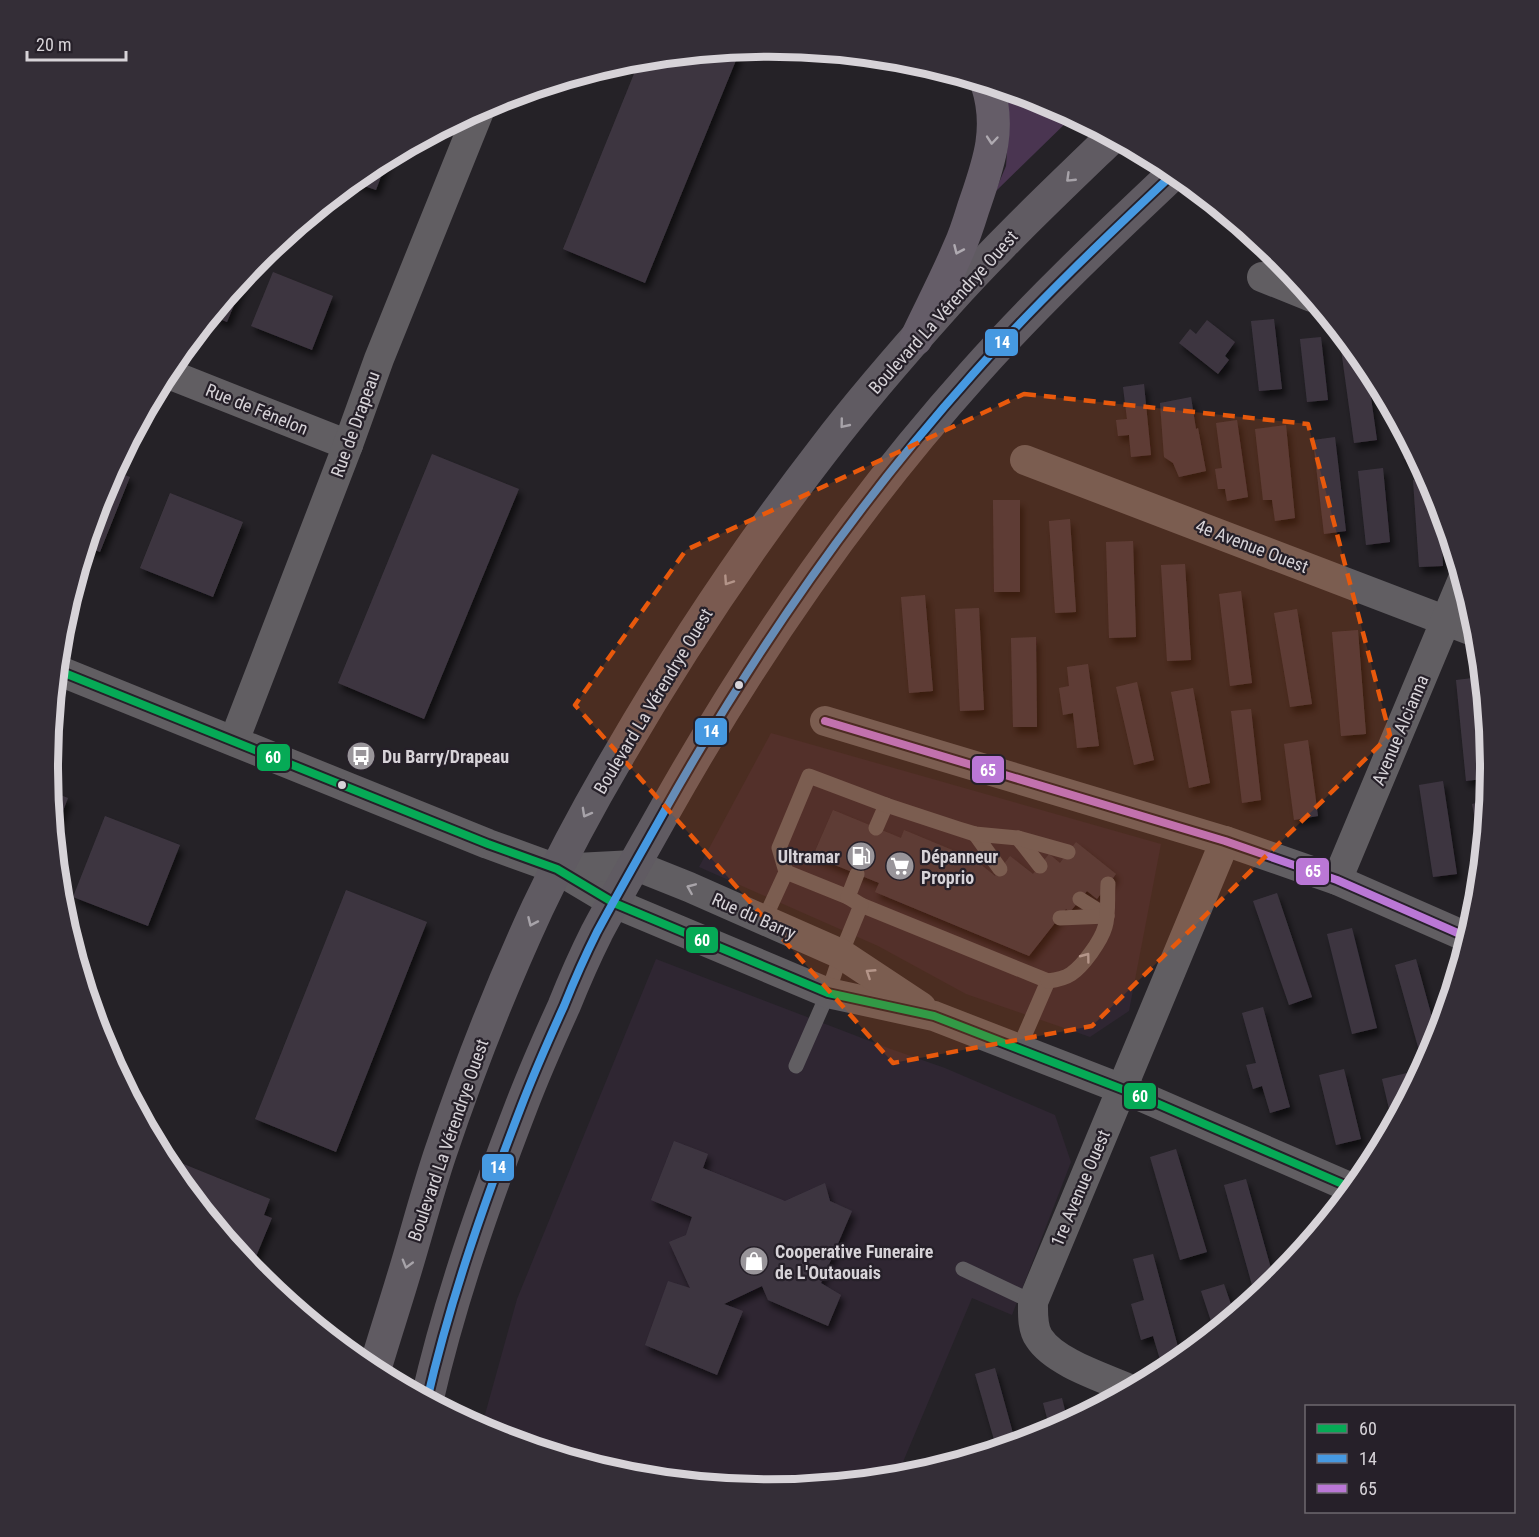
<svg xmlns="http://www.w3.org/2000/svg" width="1539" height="1537" font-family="'Roboto Condensed',sans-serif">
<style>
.built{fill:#2f2632}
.green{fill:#4a3551}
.building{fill:#3e3641;filter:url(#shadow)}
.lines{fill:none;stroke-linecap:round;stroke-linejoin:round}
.service{stroke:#615e62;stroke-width:15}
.minor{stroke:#615e62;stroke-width:30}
.secondary{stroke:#605b62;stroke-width:33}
.motorway{stroke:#655d68;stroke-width:33}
.bus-1-casing{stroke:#262029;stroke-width:12}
.bus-2-casing{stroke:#262029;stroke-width:12}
.bus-3-casing{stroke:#262029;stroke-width:12}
.bus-1{stroke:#06aa56;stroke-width:8}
.bus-2{stroke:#4699e1;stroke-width:8}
.bus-3{stroke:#ba77d6;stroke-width:8}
.oneway{stroke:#afaab1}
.oneway2{stroke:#a7a3a9}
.oneway3{stroke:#a8a4a9}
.marked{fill:#e8590c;fill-opacity:0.2;stroke:#e8590c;stroke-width:4.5;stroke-dasharray:12 8;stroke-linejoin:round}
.bus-dot{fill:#d7d3d8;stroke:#262029;stroke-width:2}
.labels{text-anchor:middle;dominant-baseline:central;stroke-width:4.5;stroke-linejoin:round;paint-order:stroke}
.street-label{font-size:18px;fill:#d7d3d8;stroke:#262029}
.poi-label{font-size:18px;font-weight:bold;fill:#d7d3d8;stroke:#262029;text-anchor:start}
.rim{fill:none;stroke:#d7d3d8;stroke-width:8}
.line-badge{stroke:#262029;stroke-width:2}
.badge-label{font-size:16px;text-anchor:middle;font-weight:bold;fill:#fff}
</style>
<defs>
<filter id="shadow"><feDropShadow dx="3.5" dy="6" stdDeviation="3" flood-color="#0009"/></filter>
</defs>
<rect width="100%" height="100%" fill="#252227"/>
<g class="built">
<polygon points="771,733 1161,844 1129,1011 1090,1037 966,994 878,946 699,867"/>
<polygon points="656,959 888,1048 945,1068 1055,1115 1071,1162 1012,1315 972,1298 903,1462 932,1470 910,1477 769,1490 628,1477 493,1435 481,1429 517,1299"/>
</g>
<polygon class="green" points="1005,89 1046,102 1073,116 995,192 1006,166 1009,125"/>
<g class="building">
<polygon points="731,50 739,53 645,283 563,249 640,59"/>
<polygon points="388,158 376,190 352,182 369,168"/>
<polygon points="248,272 227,322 212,316"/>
<polygon points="273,272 333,296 312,350 251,326"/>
<polygon points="1274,319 1282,389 1259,391 1251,321"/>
<polygon points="1207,320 1235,342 1225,356 1229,360 1218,374 1179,343 1190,329 1196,334"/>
<polygon points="1321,337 1328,400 1307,402 1300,339"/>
<polygon points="1354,348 1366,362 1377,440 1354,443 1341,349"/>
<polygon points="1144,384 1151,455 1131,457 1129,435 1118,436 1116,420 1127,419 1123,387"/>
<polygon points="1191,397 1196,429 1198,428 1206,471 1179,477 1173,463 1164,457 1160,403"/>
<polygon points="1237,420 1248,497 1227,501 1225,489 1218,489 1215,469 1222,468 1216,423"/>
<polygon points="1400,424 1418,457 1404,459"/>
<polygon points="1286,425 1295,518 1275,521 1272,500 1263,500 1255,429"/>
<polygon points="1335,437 1346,531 1324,534 1313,440"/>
<polygon points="432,454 519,489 424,719 338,683"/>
<polygon points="1383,468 1390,542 1366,545 1358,471"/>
<polygon points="114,471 130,477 100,552 86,547 103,492"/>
<polygon points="1413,480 1430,480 1437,493 1440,502 1443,566 1419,567"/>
<polygon points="170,493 243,522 213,597 140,568"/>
<polygon points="993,500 1020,500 1020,592 994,592"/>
<polygon points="1070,519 1076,612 1055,613 1049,521"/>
<polygon points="1133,541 1136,637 1109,638 1106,542"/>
<polygon points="1185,564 1191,660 1167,661 1161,565"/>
<polygon points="1241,591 1252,683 1230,686 1219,594"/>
<polygon points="925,595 933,691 909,693 901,597"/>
<polygon points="979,608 984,710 960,711 955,609"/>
<polygon points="1297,609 1312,704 1290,707 1274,613"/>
<polygon points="1358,630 1366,734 1341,736 1332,632"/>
<polygon points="1036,637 1037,727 1013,727 1011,638"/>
<polygon points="1088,664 1099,746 1077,748 1073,713 1063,715 1059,688 1069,686 1067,667"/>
<polygon points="1481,677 1491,778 1466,781 1456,680"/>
<polygon points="1137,682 1154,760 1134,765 1116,687"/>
<polygon points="1193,688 1210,783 1189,788 1171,692"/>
<polygon points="1251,709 1261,800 1242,803 1231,711"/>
<polygon points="1308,740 1318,816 1294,820 1284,744"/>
<polygon points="1443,781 1457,874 1433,877 1419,785"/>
<polygon points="50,791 68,798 54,834"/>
<polygon points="1488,800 1483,855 1482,855 1472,804"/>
<polygon points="833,810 901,838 904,830 974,859 995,876 1010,856 1033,874 1049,854 1060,863 1076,842 1116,874 1097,899 1087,891 1070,912 1066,909 1029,956 875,892 879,883 813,856"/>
<polygon points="105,816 180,845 148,926 73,897"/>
<polygon points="346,890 427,922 336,1152 255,1119"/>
<polygon points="1277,893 1312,997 1289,1005 1253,901"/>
<polygon points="1352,928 1377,1028 1352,1034 1327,934"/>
<polygon points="1416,959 1438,1039 1434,1050 1420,1054 1395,965"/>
<polygon points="1263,1007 1290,1107 1270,1113 1262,1086 1253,1089 1246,1065 1256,1063 1242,1013"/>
<polygon points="1344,1069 1361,1139 1336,1145 1319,1075"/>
<polygon points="1407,1073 1411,1092 1393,1126 1382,1079"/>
<polygon points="674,1141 708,1154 703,1168 785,1201 825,1183 830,1201 852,1211 821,1283 841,1295 828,1326 768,1300 762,1286 724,1304 743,1311 717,1375 645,1345 668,1281 690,1288 669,1242 686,1235 692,1217 651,1200"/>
<polygon points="1176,1149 1207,1252 1180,1260 1150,1157"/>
<polygon points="181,1163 270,1199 264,1215 272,1218 255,1259 247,1256 245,1262 175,1177"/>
<polygon points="1246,1179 1274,1279 1252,1285 1224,1185"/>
<polygon points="1320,1230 1314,1238 1305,1249 1302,1235"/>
<polygon points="1153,1254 1181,1358 1161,1363 1153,1336 1141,1340 1131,1304 1144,1300 1133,1259"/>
<polygon points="1224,1284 1235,1316 1215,1333 1201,1291"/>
<polygon points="995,1368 1016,1444 997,1450 975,1374"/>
<polygon points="1062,1398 1068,1423 1051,1433 1043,1403"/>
<polygon points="578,1459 664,1479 664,1480 628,1477 578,1461"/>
</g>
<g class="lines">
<g class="service">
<polyline points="876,828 886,805"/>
<polyline points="975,834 1000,869"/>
<polyline points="1018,838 1040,866"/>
<polyline points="786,872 779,848 809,776 886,805 959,829 975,834 1018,838 1068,852"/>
<polyline points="1080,899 1107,916"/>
<polyline points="861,905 1048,981 1019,1048"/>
<polyline points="1060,918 1107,916"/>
<polyline points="764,920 786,872 848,897"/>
<path d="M1048 981C1056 980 1065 978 1071 974 1083 966 1101 941 1105 927 1109 914 1107 898 1108 884"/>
<polyline points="796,1066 828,993 841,954 861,905 848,897 857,874"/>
<polyline points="963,1269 1033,1302"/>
</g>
<g class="minor">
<polyline points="1262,277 1312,297"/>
<polyline points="166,373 348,445"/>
<polyline points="1025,460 1478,633"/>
<polyline points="57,670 488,844 557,869 614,903 828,993 934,1016 1140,1096 1354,1189"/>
<polyline points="825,721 1225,841 1337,880 1469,938"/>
<polyline points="234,741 348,445 379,359 480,109"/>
<polyline points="557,869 634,865 689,887 841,954 921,1007"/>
<polyline points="1337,880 1463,579"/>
<path d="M1132 1390C1105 1378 1055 1363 1039 1338 1032 1328 1033 1313 1033 1302L1225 841"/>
</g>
<g class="secondary">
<path d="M374 1372C383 1341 393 1311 402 1281 415 1239 426 1196 440 1154 468 1071 500 989 537 909 562 856 590 804 620 753 681 648 749 546 824 449 862 399 904 351 947 303 999 245 1056 191 1112 137"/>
<path d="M427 1400C450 1300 484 1203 521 1107 534 1073 549 1039 564 1006 574 981 585 956 597 932 619 891 642 851 665 810 752 655 854 507 973 374 1036 303 1106 237 1175 172"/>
</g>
<path class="motorway" d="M916 339C930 309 946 279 959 248 965 235 969 222 973 209 988 165 1002 130 987 84"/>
<g class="bus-1-casing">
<polyline id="bus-1" points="57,670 488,844 557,869 614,903 828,993 934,1016 1140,1096 1354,1189"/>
</g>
<g class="bus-2-casing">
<path id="bus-2" d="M427 1400C450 1300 484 1203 521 1107 534 1073 549 1039 564 1006 574 981 585 956 597 932 619 891 642 851 665 810 752 655 854 507 973 374 1036 303 1106 237 1175 172"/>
</g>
<g class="bus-3-casing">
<polyline id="bus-3" points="825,721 1225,841 1337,880 1469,938"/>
</g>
<use href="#bus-1" class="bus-1"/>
<use href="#bus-2" class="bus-2"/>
<use href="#bus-3" class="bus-3"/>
</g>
<defs><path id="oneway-chevron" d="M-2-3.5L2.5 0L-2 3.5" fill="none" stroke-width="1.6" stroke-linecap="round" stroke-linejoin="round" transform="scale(1.5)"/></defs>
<g class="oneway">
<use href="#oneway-chevron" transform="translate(992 140) rotate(95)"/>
<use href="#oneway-chevron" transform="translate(958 250) rotate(114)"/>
</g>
<g class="oneway2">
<use href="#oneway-chevron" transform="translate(1070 178) rotate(136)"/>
<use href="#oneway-chevron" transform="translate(844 424) rotate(129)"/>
<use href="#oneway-chevron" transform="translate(728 581) rotate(124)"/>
<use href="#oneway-chevron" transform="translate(586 813) rotate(119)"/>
<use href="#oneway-chevron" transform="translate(532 922) rotate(114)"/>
<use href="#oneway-chevron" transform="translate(407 1264) rotate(106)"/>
</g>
<g class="oneway3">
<use href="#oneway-chevron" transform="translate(691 888) rotate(-157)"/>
<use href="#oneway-chevron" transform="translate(1086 957) rotate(-53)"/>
<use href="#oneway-chevron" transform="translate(870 973) rotate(-147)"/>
</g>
<path class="marked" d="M1024 394 1308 424 1390 735 1092 1026 893 1063 575 705 686 550Z"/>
<defs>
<g id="bus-disc" transform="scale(1.5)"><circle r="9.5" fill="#99959a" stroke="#262029"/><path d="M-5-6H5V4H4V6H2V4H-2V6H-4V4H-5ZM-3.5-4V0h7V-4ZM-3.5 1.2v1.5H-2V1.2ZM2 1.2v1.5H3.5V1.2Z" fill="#fff"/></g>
<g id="fuel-disc" transform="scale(1.5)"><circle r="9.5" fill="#99959a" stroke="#262029"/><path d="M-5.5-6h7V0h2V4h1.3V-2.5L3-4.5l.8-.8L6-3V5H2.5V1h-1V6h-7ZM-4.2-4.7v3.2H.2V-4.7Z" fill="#fff"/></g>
<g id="supermarket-disc" transform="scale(1.5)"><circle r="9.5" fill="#99959a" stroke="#262029"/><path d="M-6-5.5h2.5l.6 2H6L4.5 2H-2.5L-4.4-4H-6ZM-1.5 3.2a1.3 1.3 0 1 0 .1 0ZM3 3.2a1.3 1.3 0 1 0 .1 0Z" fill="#fff"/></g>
<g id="shop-disc" transform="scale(1.5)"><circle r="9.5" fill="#99959a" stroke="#262029"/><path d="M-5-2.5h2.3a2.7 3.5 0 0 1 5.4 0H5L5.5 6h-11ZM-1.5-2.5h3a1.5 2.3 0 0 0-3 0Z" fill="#fff"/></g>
</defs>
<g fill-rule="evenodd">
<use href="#bus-disc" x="361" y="756"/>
<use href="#fuel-disc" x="861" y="856"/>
<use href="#supermarket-disc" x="900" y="866"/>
<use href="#shop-disc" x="754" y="1261"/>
</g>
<g class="bus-dot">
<circle cx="739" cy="685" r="5"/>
<circle cx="342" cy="785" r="5"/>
</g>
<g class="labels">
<g class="street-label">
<text transform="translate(943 312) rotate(-48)">Boulevard La Vérendrye Ouest</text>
<text transform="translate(257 409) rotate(22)">Rue de Fénelon</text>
<text transform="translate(355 424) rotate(-70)">Rue de Drapeau</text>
<text transform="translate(1252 546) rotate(21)">4e Avenue Ouest</text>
<text transform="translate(653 701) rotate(-59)">Boulevard La Vérendrye Ouest</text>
<text transform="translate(1400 730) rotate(-67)">Avenue Alcianna</text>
<text transform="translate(754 916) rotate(24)">Rue du Barry</text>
<text transform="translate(448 1140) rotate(-71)">Boulevard La Vérendrye Ouest</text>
<text transform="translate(1080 1188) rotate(-67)">1re Avenue Ouest</text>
</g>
<g class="poi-label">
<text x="382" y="756">Du Barry/Drapeau</text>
<text x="840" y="856" text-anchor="end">Ultramar</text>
<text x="921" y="856">Dépanneur<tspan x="921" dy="21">Proprio</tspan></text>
<text x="775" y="1251">Cooperative Funeraire<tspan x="775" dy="21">de L'Outaouais</tspan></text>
</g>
</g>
<path d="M0 0H1539V1537H0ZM58 768a711 711 0 1 1 1422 0a711 711 0 1 1-1422 0Z" fill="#342e37" fill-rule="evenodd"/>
<path class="rim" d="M58 768a711 711 0 1 1 1422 0a711 711 0 1 1-1422 0Z"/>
<g class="line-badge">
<rect x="984" y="328" width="35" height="29" rx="6" fill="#4699e1"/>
<rect x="694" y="717" width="34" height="29" rx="6" fill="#4699e1"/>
<rect x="256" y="743" width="35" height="29" rx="6" fill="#06aa56"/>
<rect x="971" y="755" width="34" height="29" rx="6" fill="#ba77d6"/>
<rect x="1295" y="857" width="35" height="29" rx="6" fill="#ba77d6"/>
<rect x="685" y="926" width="34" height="28" rx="6" fill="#06aa56"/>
<rect x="1123" y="1082" width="34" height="28" rx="6" fill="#06aa56"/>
<rect x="481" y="1153" width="34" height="29" rx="6" fill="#4699e1"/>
</g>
<g class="badge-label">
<text x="1002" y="348">14</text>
<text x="711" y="737">14</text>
<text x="273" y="763">60</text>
<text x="988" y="776">65</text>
<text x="1313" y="877">65</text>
<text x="702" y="946">60</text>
<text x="1140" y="1102">60</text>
<text x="498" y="1173">14</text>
</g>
<rect x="1305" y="1405" width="210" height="108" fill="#262029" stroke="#6d686f" stroke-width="1.5"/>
<rect x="1317" y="1424" width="30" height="9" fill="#06aa56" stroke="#6d686f" stroke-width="1.5"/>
<text x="1359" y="1435" font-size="18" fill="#d7d3d8">60</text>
<rect x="1317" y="1454" width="30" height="9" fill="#4699e1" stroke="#6d686f" stroke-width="1.5"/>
<text x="1359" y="1465" font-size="18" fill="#d7d3d8">14</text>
<rect x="1317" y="1484" width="30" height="9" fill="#ba77d6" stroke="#6d686f" stroke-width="1.5"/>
<text x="1359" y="1495" font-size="18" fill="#d7d3d8">65</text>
<path d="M27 51v9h99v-9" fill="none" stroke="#d7d3d8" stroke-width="3"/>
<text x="36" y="51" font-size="18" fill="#d7d3d8" stroke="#262029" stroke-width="4.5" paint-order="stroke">20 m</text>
</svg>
